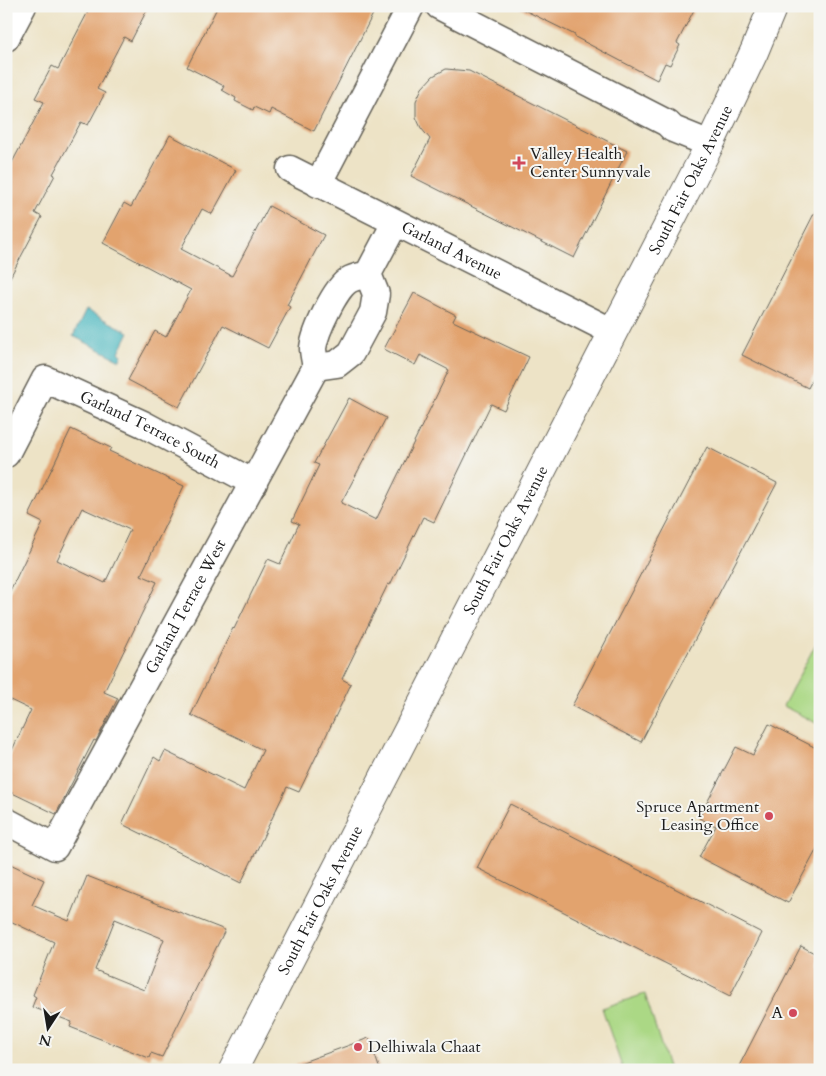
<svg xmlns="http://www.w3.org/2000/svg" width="826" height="1076" font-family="Cardo,serif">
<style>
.green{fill:#abd885;stroke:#647a50}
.water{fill:#45b5be;stroke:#30686d}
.building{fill:#e2a36e;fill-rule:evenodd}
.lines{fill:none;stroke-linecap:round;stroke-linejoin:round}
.minor-casing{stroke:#656258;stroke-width:29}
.major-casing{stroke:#656258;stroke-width:30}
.minor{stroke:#fff;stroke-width:26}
.major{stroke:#fff;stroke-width:28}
.poi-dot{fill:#d1495b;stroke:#f6f6f2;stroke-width:2}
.labels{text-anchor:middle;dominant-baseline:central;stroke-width:4;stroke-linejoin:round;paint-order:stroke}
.poi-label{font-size:16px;fill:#1c1c1c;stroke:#f6f6f2;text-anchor:start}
.street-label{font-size:16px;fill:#1c1c1c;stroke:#f6f6f2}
</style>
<rect width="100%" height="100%" fill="#f6f6f2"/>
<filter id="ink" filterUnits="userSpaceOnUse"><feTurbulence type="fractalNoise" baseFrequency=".02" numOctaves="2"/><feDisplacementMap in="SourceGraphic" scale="10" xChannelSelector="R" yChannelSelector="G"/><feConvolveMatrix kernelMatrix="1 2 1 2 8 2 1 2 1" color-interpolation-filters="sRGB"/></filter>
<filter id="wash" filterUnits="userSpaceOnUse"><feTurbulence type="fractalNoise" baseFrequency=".0096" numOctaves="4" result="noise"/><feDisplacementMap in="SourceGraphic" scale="20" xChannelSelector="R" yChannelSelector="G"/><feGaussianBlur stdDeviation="1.12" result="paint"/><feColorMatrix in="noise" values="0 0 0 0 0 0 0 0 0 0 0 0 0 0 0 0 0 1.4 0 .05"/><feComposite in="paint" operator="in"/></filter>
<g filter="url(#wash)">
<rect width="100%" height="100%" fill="#ede3c6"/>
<g class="green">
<polygon points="820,636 820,725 783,706"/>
<polygon points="645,994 669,1070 623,1070 602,1008"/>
</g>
<polygon class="water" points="86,310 129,332 119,352 122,355 120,360 73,336"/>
<g id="blocks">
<g class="building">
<polygon points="91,6 149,6 131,41 124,37 97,89 105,93 88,125 81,122 53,174 55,175 35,213 42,217 6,285 6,174 44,102 35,98 52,66 58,69"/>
<polygon points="218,6 377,6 314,131 271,109 269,114 254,107 253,110 235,101 236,98 222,90 224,86 187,67"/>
<polygon points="516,6 696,6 677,43 680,45 670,65 665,63 657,80 575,37 575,35"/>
<polygon points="446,69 469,71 627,151 574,258 411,176 430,139 421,128 416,117 416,101 422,88 433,76"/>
<polygon points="170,135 236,170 212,214 202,209 181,249 232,276 269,206 324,235 287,305 290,307 268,348 223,325 179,407 128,380 155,331 166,337 191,290 103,243 124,203 131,207"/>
<polygon points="820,202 820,364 808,388 742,355"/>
<polygon points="414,293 456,315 453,321 529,357 504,410 491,404 434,522 423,517 390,585 388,584 342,679 351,684 299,792 287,787 241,883 122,824 154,757 160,761 165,751 244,790 263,750 191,715 233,628 234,629 268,559 280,564 299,524 292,521 319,465 314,463 349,398 386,418 341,503 376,520 449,370 420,355 415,365 384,349"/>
<path d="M71 429 111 448 109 451 184 486 141 575 157 582 104 692 118 698 96 741 94 740 56 814 6 790V763L31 710 6 698V599L43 523 29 516ZM82 508 130 530 105 583 57 560Z"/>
<polygon points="707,447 777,483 641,742 572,706"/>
<polygon points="769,724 820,750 820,843 788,903 699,857 716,826 699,818 736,747 753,755"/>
<polygon points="510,804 762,933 730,996 477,868"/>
<path d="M6 862 44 880 32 905 69 921 87 876 225 930 162 1057 151 1053 149 1058 121 1047 70 1027 72 1022 32 1007 36 997 33 995 54 942 6 919ZM115 919 164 939 144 990 95 970Z"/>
<polygon points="801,946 820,956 820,1070 737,1070"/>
<polygon points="369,1038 380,1070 289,1070 289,1067"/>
</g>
</g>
</g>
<g filter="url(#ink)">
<use href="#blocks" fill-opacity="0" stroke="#656258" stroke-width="1"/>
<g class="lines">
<g class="minor-casing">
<g id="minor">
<polyline points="439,6 667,123 673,129 710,144"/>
<polyline points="6,38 23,6"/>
<path id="s1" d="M290 169 613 332"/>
<polyline points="318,184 411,6"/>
<polyline points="316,367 337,364 351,353 373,312 376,294 368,274"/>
<path id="s2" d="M6 454 45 379 143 424 254 483"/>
<path id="s3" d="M6 821 55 847 316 367C315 361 313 354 313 348 315 332 335 288 349 280 354 277 362 276 368 274L395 223"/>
</g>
</g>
<g class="major-casing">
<g id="major">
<path id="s4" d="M233 1070 710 144 754 52 773 6"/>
</g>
</g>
<use href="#minor" class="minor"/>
<use href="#major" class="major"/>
</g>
</g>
<g class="poi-dot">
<path d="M516.5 155.5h5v5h5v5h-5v5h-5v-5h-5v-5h5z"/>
<circle cx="769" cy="816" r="5"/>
<circle cx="793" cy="1013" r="5"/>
<circle cx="358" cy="1047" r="5"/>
</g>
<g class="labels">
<g class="poi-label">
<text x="530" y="154">Valley Health<tspan x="530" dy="18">Center Sunnyvale</tspan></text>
<text x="759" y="807" text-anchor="end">Spruce Apartment<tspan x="759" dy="18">Leasing Office</tspan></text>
<text x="783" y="1013" text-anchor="end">A</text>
<text x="368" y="1047">Delhiwala Chaat</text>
</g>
<g class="street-label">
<text stroke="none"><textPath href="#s4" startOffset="1001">South Fair Oaks Avenue</textPath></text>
<text stroke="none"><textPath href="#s1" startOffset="181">Garland Avenue</textPath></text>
<text stroke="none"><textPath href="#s2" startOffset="201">Garland Terrace South</textPath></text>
<text stroke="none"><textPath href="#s4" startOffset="596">South Fair Oaks Avenue</textPath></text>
<text stroke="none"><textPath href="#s3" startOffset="329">Garland Terrace West</textPath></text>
<text stroke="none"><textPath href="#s4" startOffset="191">South Fair Oaks Avenue</textPath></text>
</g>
</g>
<rect width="826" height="1076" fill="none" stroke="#f6f6f2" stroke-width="25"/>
<g transform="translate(48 1028) rotate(192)" stroke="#f6f6f2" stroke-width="4" paint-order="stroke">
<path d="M0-4L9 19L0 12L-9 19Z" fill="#1c1c1c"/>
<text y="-8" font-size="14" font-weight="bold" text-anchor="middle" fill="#1c1c1c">N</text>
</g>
</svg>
